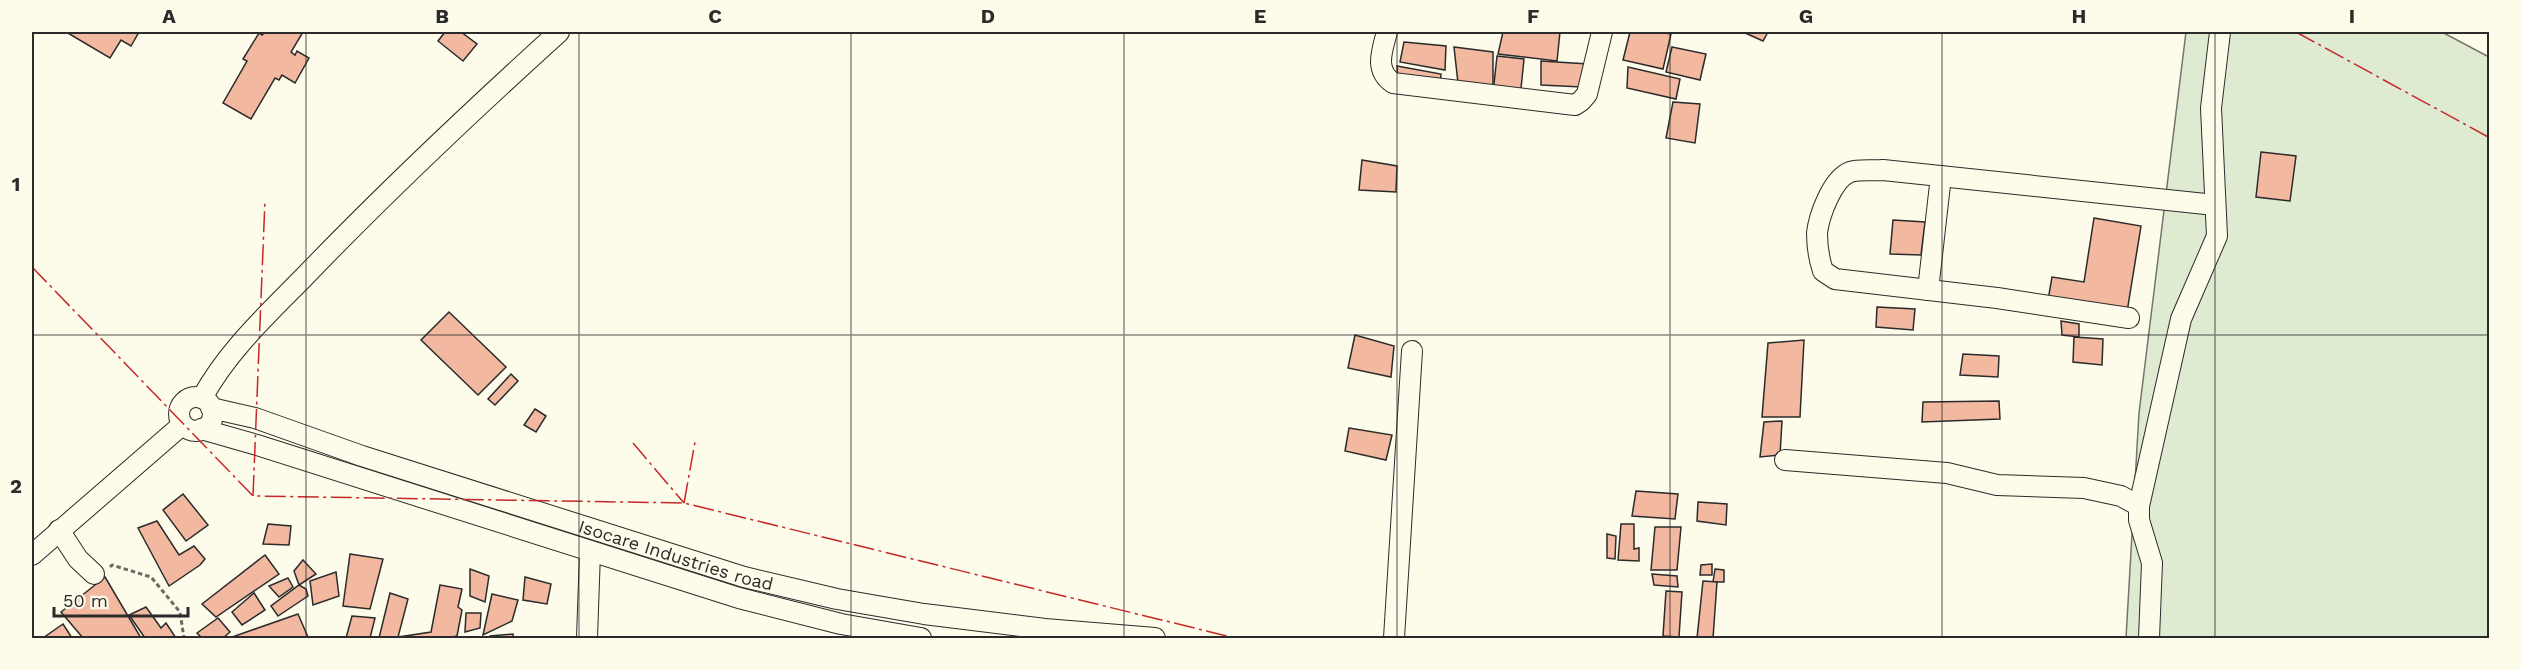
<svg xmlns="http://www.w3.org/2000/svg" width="2521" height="670" font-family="'Work Sans',sans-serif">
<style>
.green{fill:#deebd1;stroke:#74746e;stroke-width:1.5}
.building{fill:#f2b8a0;stroke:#2b2b2b;stroke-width:1.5}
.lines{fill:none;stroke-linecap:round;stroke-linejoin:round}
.minor-casing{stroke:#2b2b2b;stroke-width:22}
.path{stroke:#6a6964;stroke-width:3;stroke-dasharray:4.5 3;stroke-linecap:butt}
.minor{stroke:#fdfbea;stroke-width:20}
.power{stroke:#c62828;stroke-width:1.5;stroke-dasharray:21 4.5 3 4.5;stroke-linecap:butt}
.grid{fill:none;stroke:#2b2b2b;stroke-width:1.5;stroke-opacity:0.55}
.labels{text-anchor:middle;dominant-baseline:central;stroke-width:4.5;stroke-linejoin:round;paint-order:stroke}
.street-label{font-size:18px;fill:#2b2b2b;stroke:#fdfbea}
.neatline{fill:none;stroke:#2b2b2b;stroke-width:2}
.grid-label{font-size:20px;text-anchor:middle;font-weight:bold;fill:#2b2b2b}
</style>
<rect width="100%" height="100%" fill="#fdfbea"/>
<polygon class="green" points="2186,32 2442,32 2489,57 2489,638 2126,638 2139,413"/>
<g class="building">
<polygon points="66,32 139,32 131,46 121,40 110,58"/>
<polygon points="265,32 303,32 291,52 295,55 297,51 309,58 295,83 282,75 279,80 275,78 251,119 223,103 247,61 243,59 259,33 262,35"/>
<polygon points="445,32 461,32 477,44 463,61 438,41"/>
<polygon points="1503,32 1560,32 1557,61 1498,54"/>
<polygon points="1630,32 1660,32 1671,34 1663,69 1623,60"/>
<polygon points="1743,32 1768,32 1763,41"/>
<polygon points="1404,42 1446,46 1445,70 1400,62"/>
<polygon points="1454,47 1493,52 1493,87 1458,83"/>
<polygon points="1672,47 1706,54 1700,80 1666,72"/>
<polygon points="1497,56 1524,59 1520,98 1493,93"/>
<polygon points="1541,61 1588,64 1582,87 1541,85"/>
<polygon points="1397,66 1441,74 1440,88 1398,82"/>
<polygon points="1628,67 1680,79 1676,99 1627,88"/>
<polygon points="1673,102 1700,104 1695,143 1666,138"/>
<polygon points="2261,152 2296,156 2290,201 2256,197"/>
<polygon points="1362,160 1397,166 1396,192 1359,190"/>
<polygon points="2094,218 2141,226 2127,312 2048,300 2052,277 2084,282"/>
<polygon points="1893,220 1925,222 1921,255 1890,254"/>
<polygon points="1877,307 1915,309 1913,330 1876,327"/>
<polygon points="449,312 506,367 478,395 421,340"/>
<polygon points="2061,321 2079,324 2079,337 2062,335"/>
<polygon points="1355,335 1394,346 1391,377 1348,368"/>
<polygon points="2074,337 2103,339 2102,365 2073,362"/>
<polygon points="1804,340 1800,417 1762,417 1768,343"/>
<polygon points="1963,354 1999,356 1998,377 1960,375"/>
<polygon points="511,374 518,381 495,405 488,399"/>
<polygon points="1999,401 2000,419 1922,422 1923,402"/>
<polygon points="535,409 546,416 536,432 524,425"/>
<polygon points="1782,421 1780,455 1760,457 1764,422"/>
<polygon points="1349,428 1392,435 1386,460 1345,451"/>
<polygon points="1636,491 1678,494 1675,519 1632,516"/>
<polygon points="183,494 208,525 186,541 163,510"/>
<polygon points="1698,502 1727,504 1726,525 1697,521"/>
<polygon points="157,521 179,555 194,546 205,559 200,565 169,586 138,528"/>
<polygon points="268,524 291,526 289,545 263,544"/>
<polygon points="1621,524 1634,524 1634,549 1639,548 1639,561 1618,560"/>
<polygon points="1655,527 1681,527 1677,570 1651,570"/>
<polygon points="1607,534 1616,536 1615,559 1607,558"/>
<polygon points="350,554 383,559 370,609 343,606"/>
<polygon points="265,555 279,574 216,617 202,604"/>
<polygon points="303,560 316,574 299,585 294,571"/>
<polygon points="1712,564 1712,575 1700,575 1701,565"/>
<polygon points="470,569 489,576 485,602 470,596"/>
<polygon points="1715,569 1724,570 1724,582 1713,582"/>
<polygon points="336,572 339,596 313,605 310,581"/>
<polygon points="1652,574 1677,576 1678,587 1654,585"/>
<polygon points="105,577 141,638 83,638 61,612"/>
<polygon points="525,577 551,584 547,604 523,600"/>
<polygon points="288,578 293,587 279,597 269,586"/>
<polygon points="1703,581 1717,582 1713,638 1697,638"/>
<polygon points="299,585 306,589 308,596 278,616 271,606"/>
<polygon points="440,585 462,589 458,607 462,610 457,636 448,638 379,638 390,593 408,599 398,637 431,632"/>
<polygon points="1666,591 1682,592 1679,637 1663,636"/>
<polygon points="254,593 265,610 242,625 232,612"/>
<polygon points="492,594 518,600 512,621 483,635"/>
<polygon points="146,607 161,628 166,623 176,638 145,638 129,615"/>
<polygon points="466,613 481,613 480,628 465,632"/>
<polygon points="298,614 308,637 233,638 232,637"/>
<polygon points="352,616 375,618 370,638 346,638"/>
<polygon points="218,618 230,632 223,638 202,638 197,633"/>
<polygon points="63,624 72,638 43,638"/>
<polygon points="513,634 513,638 490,638 490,636"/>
</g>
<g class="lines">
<g class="minor-casing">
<g id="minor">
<path d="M1387 32C1382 51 1374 70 1393 83L1575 105 1581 101 1587 94 1602 32"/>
<polyline points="1928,290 1941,176"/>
<path d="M2129 318 1997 298 1835 279 1823 271C1819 259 1817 246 1817 233 1819 216 1832 179 1850 172 1859 169 1873 171 1883 170L2215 205"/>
<circle cx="196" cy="414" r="17"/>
<path d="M202 398C228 350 269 313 307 274 388 190 473 110 559 32"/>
<path id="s1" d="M211 408 255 418 362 456 744 577 837 599 924 614 1045 629 1155 638"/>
<polyline points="201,429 257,445 739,598 841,624 921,638"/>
<polyline points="1785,460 1947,473 1997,485 2084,488 2121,496 2139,506 2139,520 2152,563 2149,638"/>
<polyline points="2139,506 2181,319 2217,236 2211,108 2220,32"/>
<polyline points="59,530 78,559 94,574"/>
<polyline points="32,555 182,425"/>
<polyline points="587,638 590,552"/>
<polyline points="1394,638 1412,351"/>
</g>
</g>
<polyline class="path" points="110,567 112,565 151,577 180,612 184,638"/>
<use href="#minor" class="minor"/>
<g class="power">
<polyline points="2296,32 2490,138"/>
<polyline points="32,267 253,496 684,503 1235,638"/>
<polyline points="633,443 684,503"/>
<polyline points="253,496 265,200"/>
<polyline points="684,503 695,442"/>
</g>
</g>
<path class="grid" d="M306 32V638M579 32V638M851 32V638M1124 32V638M1397 32V638M1670 32V638M1942 32V638M2215 32V638M32 335H2490"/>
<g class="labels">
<g class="street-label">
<text stroke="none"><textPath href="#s1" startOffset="488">Isocare Industries road</textPath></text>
</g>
</g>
<rect width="2521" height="670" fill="none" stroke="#fdfbea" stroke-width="66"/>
<path d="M54 607v9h134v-9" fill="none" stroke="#2b2b2b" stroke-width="3"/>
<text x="63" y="607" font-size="18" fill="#2b2b2b" stroke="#fdfbea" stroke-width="4.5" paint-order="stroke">50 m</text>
<rect x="33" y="33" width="2455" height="604" class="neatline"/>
<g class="grid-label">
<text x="169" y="23">A</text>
<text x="442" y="23">B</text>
<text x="715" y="23">C</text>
<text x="988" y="23">D</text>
<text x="1260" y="23">E</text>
<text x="1533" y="23">F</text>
<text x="1806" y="23">G</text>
<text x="2079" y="23">H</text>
<text x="2352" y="23">I</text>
<text x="16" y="191">1</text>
<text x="16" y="493">2</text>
</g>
</svg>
